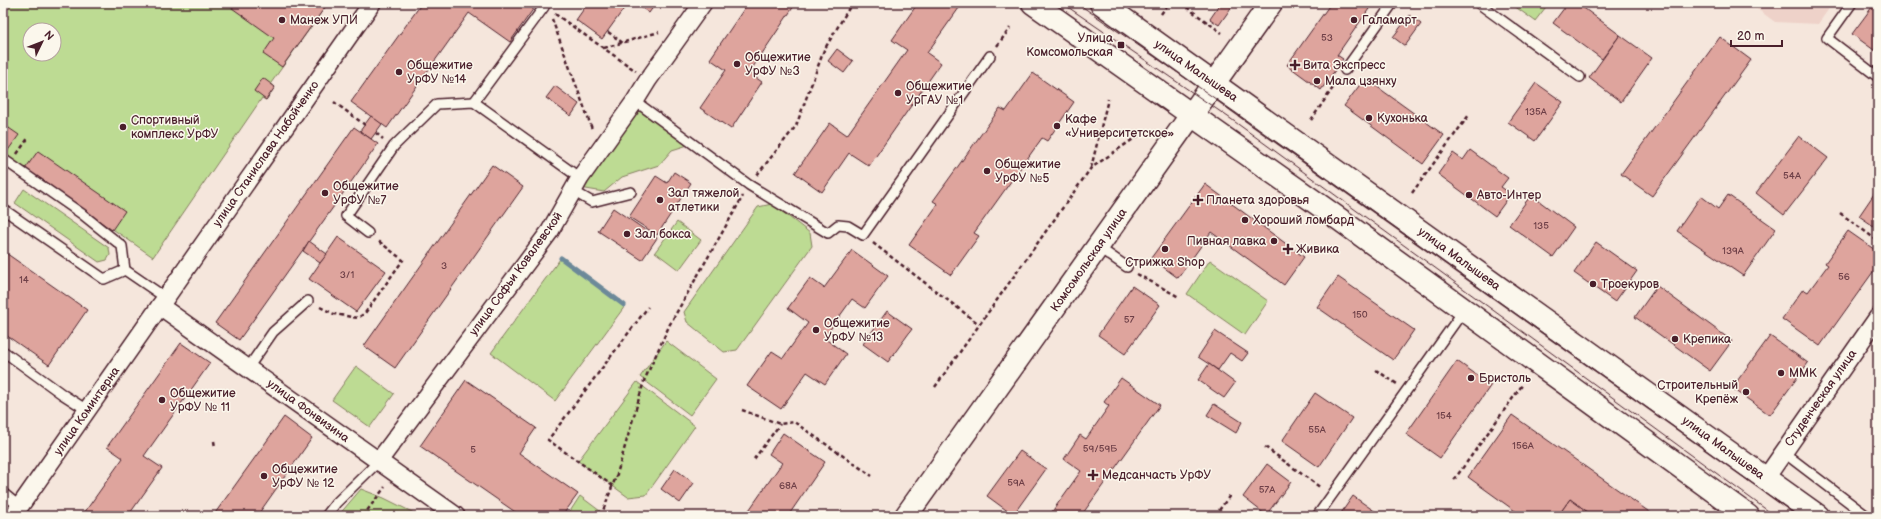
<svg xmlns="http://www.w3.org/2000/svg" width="1881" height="519" font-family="'Balsamiq Sans',sans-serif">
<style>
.built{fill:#eed2c9}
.green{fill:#bddb93;stroke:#847d5f;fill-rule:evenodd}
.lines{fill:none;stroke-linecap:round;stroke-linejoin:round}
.stream{stroke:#6c8999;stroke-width:5}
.building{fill:#dea49d;stroke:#4a1f2b}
.service-casing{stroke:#4a1f2b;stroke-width:12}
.minor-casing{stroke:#4a1f2b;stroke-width:20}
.secondary-casing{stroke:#4a1f2b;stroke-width:25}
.primary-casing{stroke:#4a1f2b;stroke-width:25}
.path{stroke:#4a1f2b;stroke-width:2.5;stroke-dasharray:4 3;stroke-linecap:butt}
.service{stroke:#fbf7ec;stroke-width:9}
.minor{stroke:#fbf7ec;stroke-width:17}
.secondary{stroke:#fbf7ec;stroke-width:22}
.primary{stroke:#fbf7ec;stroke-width:22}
.tram{stroke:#4a1f2b;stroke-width:1}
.poi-dot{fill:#4a1f2b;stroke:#fbf7ec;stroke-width:1.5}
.labels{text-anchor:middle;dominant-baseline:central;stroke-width:3;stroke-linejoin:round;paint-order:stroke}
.number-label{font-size:10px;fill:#6f4048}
.poi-label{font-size:12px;fill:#4a1f2b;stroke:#fbf7ec;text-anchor:start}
.street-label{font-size:12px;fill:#4a1f2b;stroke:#fbf7ec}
</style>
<rect width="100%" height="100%" fill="#f5e6dc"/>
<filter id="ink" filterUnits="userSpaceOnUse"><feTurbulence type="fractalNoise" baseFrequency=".025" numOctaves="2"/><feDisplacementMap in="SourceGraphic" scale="8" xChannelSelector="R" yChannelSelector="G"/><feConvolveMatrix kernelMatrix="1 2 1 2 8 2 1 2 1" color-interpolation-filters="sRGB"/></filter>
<g filter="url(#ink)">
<polygon class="built" points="1749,3 1833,3 1818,24 1775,22"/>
<g class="green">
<path d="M3 3H328L271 83 275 87 266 100 262 98 153 257 3 153ZM30 30H54V54H30Z"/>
<polygon points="1510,3 1549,3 1535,21"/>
<polygon points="636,107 688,145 672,150 659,165 622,177 604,192 580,188"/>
<polygon points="24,189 109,248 110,255 107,260 99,262 15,203"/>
<polygon points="772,204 810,233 812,246 737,350 724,352 687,322 684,312 758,207"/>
<polygon points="677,222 701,240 679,270 655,252"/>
<polygon points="560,259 625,306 555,401 491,353"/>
<polygon points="1210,260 1268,301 1245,335 1187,294"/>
<polygon points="666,341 716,379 690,415 640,377"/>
<polygon points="356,366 394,394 370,427 332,400"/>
<polygon points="637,382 695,426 646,495 628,497 578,461"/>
<polygon points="361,489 384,498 420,516 338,516"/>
<polygon points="580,496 600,511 597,516 567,516"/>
</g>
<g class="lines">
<polyline class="stream" points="561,258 624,305"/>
</g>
<g class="building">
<polygon points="225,3 328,3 282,67 263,54 274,38"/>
<polygon points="422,3 527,3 534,8 510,42 469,13 387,128 351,102"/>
<polygon points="588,3 628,3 602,39 576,20"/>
<polygon points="635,3 656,3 649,13"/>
<polygon points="748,3 796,3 749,73 762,82 731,129 700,108 726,70 710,59"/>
<polygon points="918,3 953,3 959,8 927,53 941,63 869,166 849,153 822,192 795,173 830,123 847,135 907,50 892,40"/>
<polygon points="1221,3 1230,3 1233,5 1219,25 1210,19"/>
<polygon points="1331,3 1373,3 1337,55 1343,59 1321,90 1287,65"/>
<polygon points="1568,3 1577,3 1620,35 1602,59 1553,23"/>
<polygon points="1875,3 1878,3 1878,53 1852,34"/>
<polygon points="1410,15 1421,24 1405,46 1393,37"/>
<polygon points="1620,35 1652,58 1621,102 1589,78"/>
<polygon points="1720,37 1751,60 1652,196 1621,174"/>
<polygon points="837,49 853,61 844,73 828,61"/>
<polygon points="1033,73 1074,102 1047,141 1042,138 974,233 979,236 951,275 909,245 938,204 933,201 1000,108 1006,111"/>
<polygon points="263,78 275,87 266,100 254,91"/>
<polygon points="1365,78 1444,135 1423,164 1344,106"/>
<polygon points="1536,83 1563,102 1535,141 1508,122"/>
<polygon points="555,86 579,104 571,116 546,98"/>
<polygon points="371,116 382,124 371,139 360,131"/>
<polygon points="3,124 19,135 6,153 3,151"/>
<polygon points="354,127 378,144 239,340 215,323"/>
<polygon points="1799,136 1828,158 1784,215 1756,193"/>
<polygon points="1470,150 1508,178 1501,187 1511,194 1495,216 1438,174 1453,153 1463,160"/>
<polygon points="38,151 125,211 112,230 25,169"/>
<polygon points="492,165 523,187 395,368 364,346"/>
<polygon points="674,172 691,183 657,235 629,217 656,176 667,183"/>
<polygon points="1205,184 1304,257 1284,285 1211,232 1178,278 1151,258"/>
<polygon points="1876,191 1878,193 1878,229 1859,216"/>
<polygon points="1531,195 1574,227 1553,257 1509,225"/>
<polygon points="1728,195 1776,229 1743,276 1677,231 1701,196 1718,209"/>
<polygon points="613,208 657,238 642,260 598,231"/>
<polygon points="1848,231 1878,252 1878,265 1820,346 1782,319 1803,289 1808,292 1828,265 1825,263"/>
<polygon points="338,237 386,271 356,312 309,279"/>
<polygon points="309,241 327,254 320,263 303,251"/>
<polygon points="1596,242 1637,271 1615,302 1574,273"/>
<polygon points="852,250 888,276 865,308 852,299 824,338 846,354 825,384 807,372 781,409 747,386 772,351 783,358 808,323 788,308 810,278 824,288"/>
<polygon points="3,251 87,310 49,365 3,333"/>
<polygon points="1338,277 1414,330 1393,360 1317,307"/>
<polygon points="1132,286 1160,305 1125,354 1098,335"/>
<polygon points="1657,286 1732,341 1710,371 1635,317"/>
<polygon points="887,311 912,329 888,362 863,344"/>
<polygon points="1215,331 1248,353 1242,361 1230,353 1218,370 1198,357"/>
<polygon points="1770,336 1808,363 1770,415 1732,388"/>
<polygon points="181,343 210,363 144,456 162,468 128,516 82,516 123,458 107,447"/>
<polygon points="1457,361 1491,385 1440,458 1406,434"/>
<polygon points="1209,364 1235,383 1224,398 1198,380"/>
<polygon points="1121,378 1160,405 1081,516 1049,516 1081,471 1064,459 1080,435 1086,439 1109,406 1104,402"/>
<polygon points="466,380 536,428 519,453 578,494 562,516 521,516 420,446"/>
<polygon points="1315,393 1352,418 1319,467 1282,441"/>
<polygon points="1214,404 1242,422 1236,433 1207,415"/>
<polygon points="1512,415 1655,516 1593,516 1570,499 1558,516 1522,516 1468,477"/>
<polygon points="284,417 312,438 257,516 213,516"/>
<polygon points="783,433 825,462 788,516 745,516 782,463 769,454"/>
<polygon points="1020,451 1046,469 1013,515 987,496"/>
<polygon points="1267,464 1291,482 1266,515 1243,497"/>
<polygon points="675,469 694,483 680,503 661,489"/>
<polygon points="1353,496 1370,508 1382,516 1339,516"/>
<polygon points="1570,499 1593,516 1558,516"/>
</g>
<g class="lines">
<g class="service-casing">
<g id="service">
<polyline points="1478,3 1580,77"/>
<polyline points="1852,3 1827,38 1878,77"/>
<polyline points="1345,70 1393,3"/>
<polyline points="635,101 749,185 828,233 838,225 848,226 863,235 990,56"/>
<polyline points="474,102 544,7 539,3"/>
<polyline points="3,159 82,214 122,246 125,270"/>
<polyline points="573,191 592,202 631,192"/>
<polyline points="3,209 104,279 125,270 166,298"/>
<polyline points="368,233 346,216 394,146 437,104 474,102 580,178"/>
<polyline points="1098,247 1127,267"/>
<polyline points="3,351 62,394 87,410"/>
<polyline points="248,368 273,332 308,301"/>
<polyline points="1783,452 1867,516"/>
<polyline points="3,493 20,507"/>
<polyline points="326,516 336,503 378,462"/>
<polyline points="1317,516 1464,310"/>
</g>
</g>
<g class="minor-casing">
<g id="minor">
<polyline points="160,306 456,516"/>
<polyline points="378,462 550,231 580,178 635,101 648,80 703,3"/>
<polyline points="1765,479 1878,317"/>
<polyline points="13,516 372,3"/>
</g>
</g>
<g class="secondary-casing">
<polyline id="secondary" points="906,516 1271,3"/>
</g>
<g class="primary-casing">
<g id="primary">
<polyline points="1033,3 1339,219 1748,516"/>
<polyline points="1101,3 1818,516"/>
</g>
</g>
<g class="path">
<polyline points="1181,3 1222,33"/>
<polyline points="555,14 636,71"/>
<polyline points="1161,14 1169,3"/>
<polyline points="552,19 592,129"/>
<polyline points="608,32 623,43"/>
<polyline points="997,46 1010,28"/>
<polyline points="604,48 659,32"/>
<polyline points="334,102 365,125"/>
<polyline points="1311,120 1339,79"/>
<polyline points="376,133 383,139"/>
<polyline points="17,154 29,137"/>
<polyline points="1091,168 1108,99"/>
<polyline points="757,175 796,126 824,50 852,3"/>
<polyline points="1412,193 1469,115"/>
<polyline points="1840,213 1878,241"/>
<polyline points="873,243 979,324"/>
<polyline points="1137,274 1179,297"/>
<polyline points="320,307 334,314 358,318 365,313 403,260 377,240"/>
<polyline points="1376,370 1397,384"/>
<polyline points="935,387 1091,168 1142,133"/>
<polyline points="742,410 780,424 794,422 872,476"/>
<polyline points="214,441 215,447"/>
<polyline points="1265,447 1321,488"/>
<polyline points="754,459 780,424"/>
<polyline points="1454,480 1523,384"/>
<polyline points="613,486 548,440 648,307"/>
<polyline points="343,514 353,516"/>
<polyline points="363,516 385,487"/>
<polyline points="601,516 617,474 644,381 670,324 743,196"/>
<polyline points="1215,516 1230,495"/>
</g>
<use href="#service" class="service"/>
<use href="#minor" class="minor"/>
<use href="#secondary" class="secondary"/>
<use href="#primary" class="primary"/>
<g class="tram">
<polyline points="1062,3 1231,119 1775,516"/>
<polyline points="1077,3 1236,113 1798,516"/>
</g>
</g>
</g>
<g class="poi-dot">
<circle cx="282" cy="20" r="4"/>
<circle cx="1354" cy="20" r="4"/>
<rect x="1117" y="41" width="8" height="8" rx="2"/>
<circle cx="737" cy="64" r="4"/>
<path d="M1293 59h4v4h4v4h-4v4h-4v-4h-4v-4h4z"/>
<circle cx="399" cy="72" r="4"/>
<circle cx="1317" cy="81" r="4"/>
<circle cx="898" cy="93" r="4"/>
<circle cx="1369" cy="118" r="4"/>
<circle cx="1057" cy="126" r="4"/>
<circle cx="123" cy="127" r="4"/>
<circle cx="987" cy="171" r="4"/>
<circle cx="325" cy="193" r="4"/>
<circle cx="1469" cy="195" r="4"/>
<circle cx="660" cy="200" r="4"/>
<path d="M1196 194h4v4h4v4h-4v4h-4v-4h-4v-4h4z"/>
<circle cx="1245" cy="220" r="4"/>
<circle cx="627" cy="234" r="4"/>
<circle cx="1274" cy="241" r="4"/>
<circle cx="1165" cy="249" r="4"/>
<path d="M1286 243h4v4h4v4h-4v4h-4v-4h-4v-4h4z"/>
<circle cx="1593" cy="284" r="4"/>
<circle cx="816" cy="330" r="4"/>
<circle cx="1675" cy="339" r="4"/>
<circle cx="1781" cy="373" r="4"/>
<circle cx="1471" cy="378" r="4"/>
<circle cx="1746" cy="392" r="4"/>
<circle cx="162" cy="400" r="4"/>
<path d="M1091 469h4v4h4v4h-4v4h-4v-4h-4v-4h4z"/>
<circle cx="264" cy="476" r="4"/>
</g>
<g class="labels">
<g class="number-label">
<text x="1327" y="38">53</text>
<text x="1536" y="112">135А</text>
<text x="1792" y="176">54А</text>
<text x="1541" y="226">135</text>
<text x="1733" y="251">139А</text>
<text x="444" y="266">3</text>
<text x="347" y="275">3/1</text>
<text x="1844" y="277">56</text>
<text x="24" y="280">14</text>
<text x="1360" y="315">150</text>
<text x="1129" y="320">57</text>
<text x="1444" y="416">154</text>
<text x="1317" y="430">55А</text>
<text x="1523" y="446">156А</text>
<text x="1100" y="449">59/59Б</text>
<text x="473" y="450">5</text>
<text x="1016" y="483">59А</text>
<text x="788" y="486">68А</text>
<text x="1267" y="490">57А</text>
</g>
<g class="poi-label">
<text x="290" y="20">Манеж УПИ</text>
<text x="1362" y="20">Галамарт</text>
<text x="1113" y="38" text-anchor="end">Улица<tspan x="1113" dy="14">Комсомольская</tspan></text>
<text x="745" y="57">Общежитие<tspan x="745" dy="14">УрФУ №3</tspan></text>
<text x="407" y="65">Общежитие<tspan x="407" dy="14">УрФУ №14</tspan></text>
<text x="1303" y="65">Вита Экспресс</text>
<text x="1325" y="81">Мала цзянху</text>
<text x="906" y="86">Общежитие<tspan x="906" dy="14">УрГАУ №1</tspan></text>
<text x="1377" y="118">Кухонька</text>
<text x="1065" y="119">Кафе<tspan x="1065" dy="14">«Университетское»</tspan></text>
<text x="131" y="120">Спортивный<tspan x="131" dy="14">комплекс УрФУ</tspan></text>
<text x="995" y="164">Общежитие<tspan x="995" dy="14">УрФУ №5</tspan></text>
<text x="333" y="186">Общежитие<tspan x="333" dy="14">УрФУ №7</tspan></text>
<text x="668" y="193">Зал тяжелой<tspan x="668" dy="14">атлетики</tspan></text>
<text x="1477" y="195">Авто-Интер</text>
<text x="1206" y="200">Планета здоровья</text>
<text x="1253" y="220">Хороший ломбард</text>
<text x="635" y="234">Зал бокса</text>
<text x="1266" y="241" text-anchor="end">Пивная лавка</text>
<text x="1296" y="249">Живика</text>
<text x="1165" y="262" text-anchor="middle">Стрижка Shop</text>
<text x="1601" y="284">Троекуров</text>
<text x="824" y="323">Общежитие<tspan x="824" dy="14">УрФУ №13</tspan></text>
<text x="1683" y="339">Крепика</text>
<text x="1789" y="373">ММК</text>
<text x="1479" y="378">Бристоль</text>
<text x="1738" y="385" text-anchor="end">Строительный<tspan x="1738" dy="14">Крепёж</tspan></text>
<text x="170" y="393">Общежитие<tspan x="170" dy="14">УрФУ № 11</tspan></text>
<text x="272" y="469">Общежитие<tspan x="272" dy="14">УрФУ № 12</tspan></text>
<text x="1102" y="475">Медсанчасть УрФУ</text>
</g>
<g class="street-label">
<text transform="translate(1196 71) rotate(35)">улица Малышева</text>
<text transform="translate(266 154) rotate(-55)">улица Станислава Набойченко</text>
<text transform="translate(1459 259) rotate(36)">улица Малышева</text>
<text transform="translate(1089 260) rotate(-55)">Комсомольская улица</text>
<text transform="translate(516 274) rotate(-54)">улица Софьи Ковалевской</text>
<text transform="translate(1821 398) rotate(-55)">Студенческая улица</text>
<text transform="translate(87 411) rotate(-55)">улица Коминтерна</text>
<text transform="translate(308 411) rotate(36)">улица Фонвизина</text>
<text transform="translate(1723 448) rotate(36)">улица Малышева</text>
</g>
</g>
<rect width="1881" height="519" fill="none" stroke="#fbf7ec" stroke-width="16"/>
<rect x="8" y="8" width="1865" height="503" fill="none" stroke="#4a1f2b" stroke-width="1.5" filter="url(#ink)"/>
<g transform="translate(42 42) rotate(47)"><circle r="19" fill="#fbf7ec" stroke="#b4a19f"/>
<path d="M0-3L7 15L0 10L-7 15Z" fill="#4a1f2b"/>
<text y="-6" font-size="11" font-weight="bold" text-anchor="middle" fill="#4a1f2b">N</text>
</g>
<path d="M1731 40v6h51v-6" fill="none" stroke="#4a1f2b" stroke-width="2"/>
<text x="1737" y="40" font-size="12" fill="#4a1f2b" stroke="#fbf7ec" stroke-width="3" paint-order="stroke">20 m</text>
</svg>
